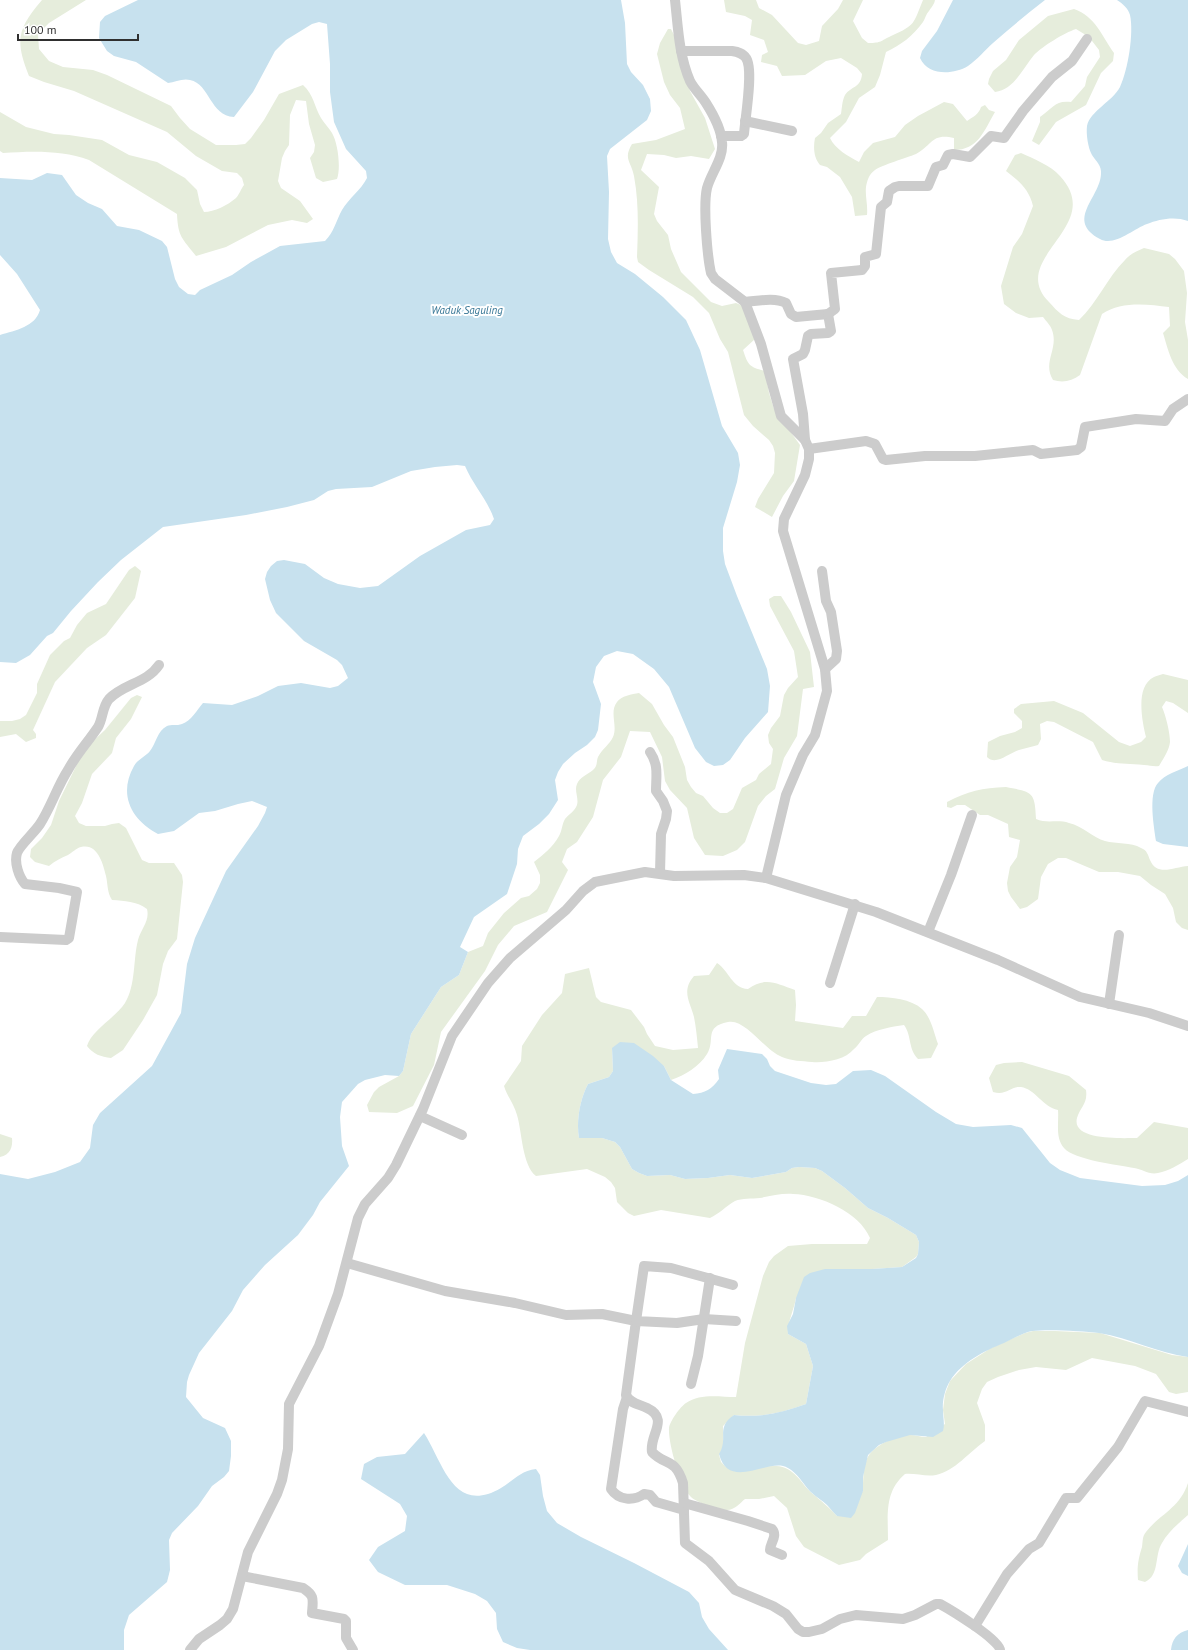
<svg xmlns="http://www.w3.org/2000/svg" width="1188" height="1650" font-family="'PT Sans',sans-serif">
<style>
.green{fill:#e6eddc}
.water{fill:#c7e1ee}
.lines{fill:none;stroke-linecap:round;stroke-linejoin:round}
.minor{stroke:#ccc;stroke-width:10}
.labels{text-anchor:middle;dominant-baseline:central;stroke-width:4;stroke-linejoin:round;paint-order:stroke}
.water-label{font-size:11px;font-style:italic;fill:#387796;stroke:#fff}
</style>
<rect width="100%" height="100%" fill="#fff"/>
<g class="green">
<path d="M42 0H86L49 23 38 34 39 49 49 61 63 67 93 70 107 75 171 106 180 118 190 129 216 145H236L245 144 251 138 264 120 279 94 303 85C314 95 314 106 321 118 324 123 329 128 332 133 338 143 341 168 337 179L323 182 316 178 310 158 314 152 315 145 309 124 306 101 296 100 290 115 289 145 285 151 282 158 278 181 281 188 300 201 313 219 307 223 292 220 268 225 226 247 196 256C182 238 178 237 177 214L89 160C62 150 32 151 3 153L0 151V112L26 127 54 134 69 135 102 140 129 155 157 162 185 178 197 190 200 204 204 212C214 212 228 205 236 198 239 195 241 189 244 185L242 178 237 173 222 171 196 156 167 132 74 91 44 82 29 76C15 41 17 29 42 0Z"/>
<path d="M724 0H756L759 8 772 15 798 43 806 45 819 41 822 26 838 9 843 0H863L853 21 862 38 868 43C882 43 880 41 891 36 916 25 913 24 923 0H935C934 5 932 6 929 11 926 14 925 19 923 22 913 36 901 45 886 52L880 75 875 87 859 98 846 122 830 138C835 149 848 156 859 162L864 152 873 143 895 137 905 125 918 116 944 102 953 104 967 121C973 117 979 114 981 107L985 105 989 110 995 112C984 131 978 150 954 150V138C931 133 933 145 916 154 906 158 882 165 875 170 869 174 867 181 866 187 865 196 868 205 867 215L855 216 852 197 840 177 827 167 820 165C814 158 813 148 815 138L821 133 828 123 841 114C842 108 842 101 845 95 851 86 861 88 862 74L857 68 841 58 826 61 805 75 782 76 777 66 761 62 762 55 768 52 764 40 750 35 752 20 745 16 726 12Z"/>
<path d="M1074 9C1095 16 1102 36 1114 53L1113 61 1101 73 1086 105 1056 122 1039 145 1032 141 1040 122V117C1053 108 1055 100 1071 102L1085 86 1087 77 1100 57 1099 50 1089 37 1076 29C1064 33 1043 46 1034 55 1023 68 1014 90 995 92L988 84 989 79 993 71 1006 60 1019 40 1048 16Z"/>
<path d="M668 29H671L674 35 690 91 705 118 715 149 709 159 691 156 676 158 664 155 647 154 641 170 659 187 654 214 657 221 668 235 671 249 681 272 711 302 722 306 736 303 743 306 755 339 743 350C748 365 749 367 765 371L769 393 774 409 800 445 794 481 783 496 772 517 755 507 758 499 774 473 775 453 773 446 769 440 753 426 744 415 728 352 720 339 709 313 693 297 649 270 638 262 637 257C638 230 639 203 634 176 631 161 623 159 632 144L656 140 685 129 680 108 670 95 664 82 657 54 660 43Z"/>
<path d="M1021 153C1034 159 1050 165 1060 176 1107 227 1006 258 1049 302 1058 312 1064 319 1079 320 1097 303 1107 278 1125 260 1130 254 1137 251 1144 248L1169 254 1175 259 1184 271 1187 293 1185 322 1188 340V379C1172 370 1168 349 1163 333L1170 326 1169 307C1147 304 1121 301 1102 314L1080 375C1072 381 1063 383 1053 380 1042 362 1059 349 1052 330 1051 326 1046 321 1043 317L1029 318 1016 313 1004 304 1001 286 1013 247 1022 234 1033 206C1029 189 1019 181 1006 171L1015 155Z"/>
<polygon points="135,566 141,571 135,598 106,635 87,648 55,682 33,730 36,734 36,738 26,742 16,734 0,737 0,721 12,721 20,719 26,715 37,693 37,684 50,655 64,641 70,638 77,625 87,613 106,604 129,570"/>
<path d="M774 596H781L791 612 810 652 814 687 803 689 797 736 784 758 775 789 766 796 758 806 745 842 737 850 723 856 705 855 694 838 687 808 670 790 665 781 662 757 650 732 630 731 621 757 603 780 593 817 577 842 567 849 562 862 568 870 547 912 514 926 498 945 485 971 441 1032 434 1065 413 1106 397 1113 369 1112 367 1105 374 1092 379 1087 399 1076 403 1071 411 1034 441 987 459 975 468 952 483 946 488 933 504 913 521 898 529 896 537 889 540 883V875L534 862C543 855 553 847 559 836 562 831 562 824 565 819 569 814 575 811 577 805 579 798 574 791 577 784 580 777 587 775 593 770 598 766 596 762 598 757 602 749 610 744 613 737 618 726 609 712 617 702 621 696 632 694 639 693L652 704 664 725 673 737 685 767 687 780 691 787 696 793 703 796 713 808 720 813H727L733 809 742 788 756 780 759 774 771 764 773 749 769 743 768 735 771 728 780 716 784 695 788 688 798 677 794 651 770 606 769 599Z"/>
<path d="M1163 674 1188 680V713L1173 703 1166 701 1162 707C1166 716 1170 733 1170 742 1169 751 1163 759 1159 766 1153 767 1150 765 1144 765 1127 763 1119 765 1102 760L1093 742 1054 722 1047 721 1040 724 1041 739 1038 745C1032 747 1025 748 1019 750 1009 753 996 766 987 757L988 742 1000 736 1015 732 1022 728V721L1014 713V709L1021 704 1054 701 1083 713 1119 742 1130 746 1141 742 1146 737C1142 721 1135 686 1154 677 1156 676 1160 675 1163 674Z"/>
<path d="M137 695 142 697 131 719 116 738 112 753 92 774 82 803 75 816 79 823 86 826H105L112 824 119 823 126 828 142 860 149 863H174L182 875 183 882 177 939 168 951 163 964 157 995 143 1020 123 1050 111 1058C101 1057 93 1054 87 1046 91 1031 116 1017 125 1003 136 985 133 959 138 940 141 929 150 921 147 909 136 901 125 901 112 900 107 892 108 885 106 876 103 864 98 843 81 847 76 848 72 853 68 855 61 858 55 861 49 866L35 862 30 857 31 849 42 838 51 825 59 801 80 758 91 743 105 730 131 698Z"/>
<path d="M1006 787C1032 792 1035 791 1036 819 1047 824 1058 819 1069 823 1083 826 1093 838 1105 841 1116 844 1131 842 1141 848 1147 850 1148 855 1150 860 1157 877 1174 867 1188 866V930L1182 928 1176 922 1173 908 1165 894 1151 885 1140 876 1118 872H1099L1066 858H1058L1048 864 1041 877 1038 899 1027 907 1020 909 1011 897 1008 891 1007 883 1010 867 1017 857 1020 840 1009 837 1008 824 988 815H980L965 805H957L951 808 947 807V802C968 791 982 788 1006 787Z"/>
<path d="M717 963C729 971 732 988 748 989 766 976 777 984 795 990L796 1005 795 1021 843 1028 852 1016H866L877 997C891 997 911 999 922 1009 931 1017 934 1033 938 1044L931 1058 918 1059C908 1049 912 1036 904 1025 891 1027 877 1029 866 1036 861 1039 859 1045 854 1049 845 1060 825 1063 812 1062 802 1061 791 1061 782 1057 764 1050 745 1018 728 1022 703 1027 716 1040 707 1054 699 1067 685 1075 671 1080L664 1066 612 1048 613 1071 609 1077 588 1084C580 1099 576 1121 579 1138H602L615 1142 620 1147 632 1169 639 1173 647 1176 670 1175 685 1179 708 1178 730 1175 752 1178 786 1172 792 1168 799 1167 815 1168 822 1171 845 1188 868 1208 888 1218 916 1235 919 1242 918 1254 916 1257 902 1267 872 1269 796 1298C794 1310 787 1323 788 1334L806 1344 813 1366 806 1404C781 1413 761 1418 734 1415L723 1426V1448L719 1455 721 1462 726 1467 776 1466C795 1467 800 1483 813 1494 822 1502 829 1507 837 1516L863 1491C863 1481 863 1463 869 1455 877 1444 897 1435 910 1435 915 1435 921 1437 926 1437L945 1424 943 1410 945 1394 950 1381 966 1364 991 1348 1025 1333 1033 1331H1055L1100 1333 1172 1355 1188 1357V1392L1176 1394 1169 1392 1156 1374 1135 1366 1092 1358 1066 1370 1036 1367 1019 1370 998 1377 987 1382 982 1389 977 1403 985 1425V1441C969 1452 955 1471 936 1475 926 1477 915 1473 905 1474 884 1492 888 1516 888 1540L866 1554 860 1560 839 1565 804 1547 796 1536 787 1508 774 1496 759 1499H745C740 1503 735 1510 727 1510 720 1511 696 1502 691 1497 680 1485 668 1443 669 1428 670 1421 680 1407 686 1403 700 1393 720 1397 736 1397L745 1343 763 1276 769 1262 774 1256 788 1246 812 1244H867L870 1238C859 1212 820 1195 793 1194 783 1193 770 1196 760 1198 752 1199 742 1198 735 1201 726 1206 719 1214 710 1218L661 1210 634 1216 628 1213 617 1202 615 1188 611 1182 605 1177 587 1169 536 1176C522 1165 522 1131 517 1115 514 1104 507 1096 504 1086L521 1061 522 1046 542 1015 562 993 565 974 589 968 596 997 601 1002 631 1010 644 1027 647 1034 655 1046 673 1050 698 1048C697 1038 696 1027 694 1017 690 1002 681 991 694 976L709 975Z"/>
<path d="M1022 1062 1069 1076 1086 1090C1088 1104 1080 1107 1077 1118 1071 1141 1123 1138 1137 1138L1154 1122 1188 1128V1159C1178 1165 1169 1171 1158 1173 1149 1175 1142 1169 1134 1168 1119 1165 1074 1160 1064 1148 1055 1138 1059 1123 1058 1110 1043 1107 1035 1089 1021 1087 1010 1086 1007 1096 993 1092L989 1078 996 1065 1004 1063Z"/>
<path d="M0 1134 12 1138C13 1147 10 1155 0 1157Z"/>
<path d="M1188 1483V1515C1179 1523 1168 1532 1162 1543 1154 1556 1160 1575 1145 1582L1138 1580C1137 1567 1138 1560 1142 1547 1143 1541 1142 1537 1146 1532 1160 1514 1180 1508 1188 1483Z"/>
</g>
<g class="water">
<path d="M138 0H621L625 23 627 64 631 72 643 85 650 99 651 111 647 120 610 149 607 156 609 192 608 239 611 252 617 263 635 274 663 297 686 320 700 350 722 426 738 453 740 465 737 482 723 528V551L725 564 737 596 767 669 770 686 768 712 745 738 730 760 723 765 714 766 706 762 695 748 669 687 654 669 633 654 617 651 604 656 596 667 593 682 601 704 598 730 595 737 587 745 575 753 563 764 558 772 555 780 558 800 549 814 539 824 523 836 518 849 517 864 507 894 474 917 460 947 468 952 459 975 441 987 411 1034 403 1071 399 1076 385 1075 365 1080 358 1084 342 1102 340 1117 342 1146 349 1166 320 1202 313 1215 298 1235 265 1265 243 1290 232 1311 199 1353 189 1375 187 1382 186 1397 203 1418 225 1428 231 1441V1456L229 1471 224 1477 212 1486 198 1506 172 1533 169 1540 170 1570 167 1582 129 1615 124 1630V1650H0V1174L28 1179 55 1172 80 1162 90 1148 93 1125 100 1113 152 1066 181 1013 187 964 195 938 226 871 258 826 265 813 267 807 252 801 238 804 215 811 199 813 174 831 158 834C131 820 118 794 134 766 138 759 145 757 150 751 156 744 157 731 167 726 171 724 177 726 182 724 191 721 197 710 203 703L232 705 258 696 278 686 301 683 330 688 338 686 348 678 342 665 337 660 304 641 276 613 270 600 265 579 267 572 271 566 277 561 284 560 305 564 324 578 338 584 360 588 378 586 420 556 466 530 490 525 494 519C487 499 473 485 465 466L457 465 435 467 411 471 372 487 336 489 328 491 314 500 287 507 246 515 163 527 121 560 98 582 71 611 53 633 47 636 30 655 16 663 0 662V335C16 330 35 327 40 310L17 274 0 255V178L32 180 47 173 62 175 76 195 88 203 102 209 117 226 139 230 162 241 167 247 175 279 179 287 188 294 195 295 200 290 232 275 251 262 280 246 325 241C334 232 336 221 342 210 349 198 361 190 367 178L366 171 346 149 334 122 330 92V64L327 24 319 22 312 24 286 40 275 51 253 92 234 117C210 116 210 84 190 80 183 78 175 82 168 83L136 62 114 56 107 51 99 38 100 22 105 16Z"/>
<path d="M953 0H1045C1027 14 1010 28 993 43 985 50 977 60 968 66 953 75 928 76 920 58L922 51 937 31Z"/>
<path d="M1117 0H1188V221C1175 216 1159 219 1147 224 1133 229 1114 247 1100 239 1065 220 1100 198 1101 174 1102 166 1096 161 1092 155 1088 148 1086 134 1087 126 1090 111 1113 101 1120 87 1128 70 1134 33 1130 15 1128 8 1123 4 1117 0Z"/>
<path d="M1188 766V847L1163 844 1156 841C1154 827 1148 794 1158 783 1165 774 1178 771 1188 766Z"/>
<path d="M620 1042 634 1043 653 1056 664 1066 671 1080 693 1094C705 1093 712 1089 719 1079L718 1070 727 1049 762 1054 767 1059 770 1066 775 1071 811 1083 826 1085 836 1084 853 1071 871 1070 885 1076 936 1112 956 1124 973 1127 1011 1125 1022 1128 1050 1163 1060 1170 1080 1178 1142 1186 1165 1185 1178 1181 1188 1175V1357C1158 1353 1130 1338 1099 1333 1083 1331 1048 1329 1032 1331 1022 1333 1013 1339 1004 1343 984 1351 962 1362 950 1381 945 1389 942 1401 943 1410 943 1418 945 1424 943 1431L933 1437 910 1435 886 1442 879 1445 868 1455 863 1477V1491L855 1513 851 1518 837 1516C833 1512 830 1508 827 1505 822 1500 817 1498 812 1493 803 1485 797 1470 783 1466 763 1462 728 1489 719 1454 729 1438 715 1428 734 1415 759 1418 782 1413 806 1404L813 1366 806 1344 788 1334 787 1326 793 1314 796 1298 804 1277 810 1273 825 1269H872L902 1267 916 1258 918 1254 919 1242 916 1235 888 1218 868 1208 845 1188 822 1171 815 1168 799 1167 792 1168 786 1172 752 1178 730 1175 708 1178 685 1179 670 1175 647 1176 639 1173 632 1169 620 1147 615 1142 602 1138H579C576 1121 580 1099 588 1084L609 1077 613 1071 612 1048Z"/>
<path d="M424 1433C443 1462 453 1516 501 1488 513 1481 520 1471 536 1469L540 1475 543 1496 547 1511 557 1523 581 1537 634 1563 689 1592 699 1603 702 1617 709 1629 728 1650H530L517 1648 503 1642 497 1629 496 1613 487 1601 475 1594 447 1585H405L378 1572 369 1560 378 1547 405 1531 407 1516 400 1504 361 1479 364 1464 377 1457 405 1454Z"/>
<polygon points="1188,1544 1188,1576 1182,1573 1178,1566"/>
<path d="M1188 1630V1650H1171C1172 1639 1177 1633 1188 1630Z"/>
</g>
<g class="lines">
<g class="minor">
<path d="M675 0C678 27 679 56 690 81 694 89 701 95 706 103 713 114 721 129 722 142 724 158 711 173 707 188 703 205 707 255 711 273L715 279 745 302 761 344 781 416 805 440 809 449V459L805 475 784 519 783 531 825 669 827 691 815 735 803 755 786 795 766 878"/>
<path d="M681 51H732C738 52 743 53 746 58 754 69 745 119 744 134L741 136H721"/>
<polyline points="745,121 792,131"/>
<path d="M745 302C758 301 774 297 786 303L791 314 796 317 828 314 831 331 828 333 811 334 808 336 805 350 803 354 793 359 803 414 805 440"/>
<polyline points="828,314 835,309 831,273 862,270 865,266 865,257 876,254 881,207 887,202 889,191 895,187 899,186 928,186 936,167 943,165 948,155 953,154 970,157 991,136 1004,138 1023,111 1052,77 1072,61 1087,39"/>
<polyline points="809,449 866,441 875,444 883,459 886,460 925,456 975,456 1033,450 1041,454 1077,450 1081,447 1085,427 1136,419 1165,421 1173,409 1188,399"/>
<polyline points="822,571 826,601 831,612 837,651 836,659 825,669"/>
<path d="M650 752C659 765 656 776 656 791L663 801 667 811 666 819 661 834 660 873"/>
<polyline points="928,932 951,875 972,815"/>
<path d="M0 937 66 940 69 938 77 892 59 888 25 884C19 877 14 863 17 853 19 846 35 832 40 824 51 807 57 787 68 770 76 755 88 742 98 727 103 719 102 707 109 699 123 684 147 683 159 665"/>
<polyline points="830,983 855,904"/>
<polyline points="1109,1004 1119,935"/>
<polyline points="420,1116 462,1135"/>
<path d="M347 1263 445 1291 515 1303 566 1315 602 1314 636 1321 626 1395C629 1403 639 1404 647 1408 670 1419 649 1435 652 1452 665 1466 675 1457 683 1483L685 1543 709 1561 735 1590 773 1606 786 1614 798 1629 803 1632H809L822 1629 840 1619 856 1615 903 1619 915 1615 936 1604H940C951 1610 1000 1640 1000 1650"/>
<polyline points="733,1285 671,1268 644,1266 636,1321 677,1323 704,1319 736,1321"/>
<polyline points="691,1384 698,1356 710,1278"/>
<path d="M627 1397 623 1409 611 1489C619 1501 634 1501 644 1494L650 1495 656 1502 684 1510"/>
<path d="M684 1503 748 1521 772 1529C778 1536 770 1543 770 1550L782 1555"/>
<path d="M242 1576 303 1588C315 1596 313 1599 312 1613L344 1619 346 1621V1638L353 1650"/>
<polyline points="975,1626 1007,1574 1029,1549 1039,1543 1066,1498 1077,1498 1118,1447 1145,1401 1188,1412"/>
<polyline points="190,1650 199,1639 220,1625 227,1619 233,1609 248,1552 277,1494 282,1480 288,1449 289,1404 319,1346 338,1294 358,1218 365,1204 388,1178 396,1165 423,1109 452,1036 488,983 510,958 566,910 583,891 595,882 645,872 674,876 744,875 766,878 876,912 998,960 1080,997 1149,1013 1188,1026"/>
</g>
</g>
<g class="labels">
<g class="water-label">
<text x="467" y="310">Waduk Saguling</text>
</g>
</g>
<path d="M18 34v6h120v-6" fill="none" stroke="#2f2f2f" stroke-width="2"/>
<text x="24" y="34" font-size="12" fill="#2f2f2f" stroke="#ffffff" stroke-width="3" paint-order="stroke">100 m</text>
</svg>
